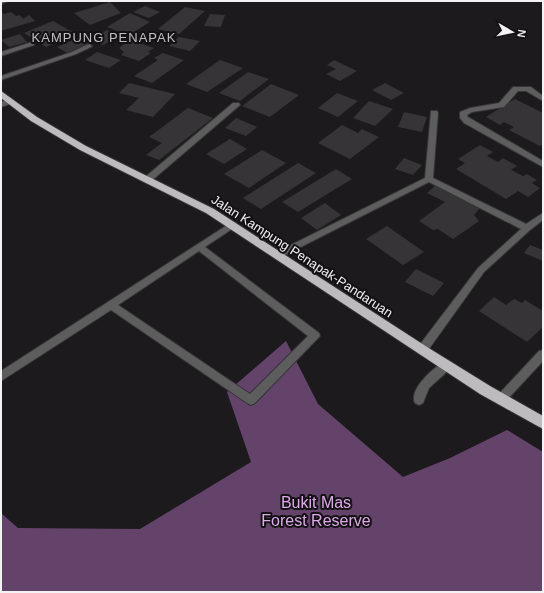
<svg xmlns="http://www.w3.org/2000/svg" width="544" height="593" font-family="Helvetica,sans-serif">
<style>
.forest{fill:#64436b}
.building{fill:#363436}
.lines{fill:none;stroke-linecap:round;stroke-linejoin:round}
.lane-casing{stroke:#363437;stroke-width:2}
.street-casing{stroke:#363437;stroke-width:2}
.highway-casing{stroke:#363437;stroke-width:2}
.lane{fill:#5e5d5e;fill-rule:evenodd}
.street{fill:#5e5d5e;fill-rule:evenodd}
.highway{fill:#bebbbe;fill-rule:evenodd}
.labels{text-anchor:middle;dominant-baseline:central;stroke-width:4;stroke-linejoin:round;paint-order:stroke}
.far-quarter-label{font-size:13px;letter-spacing:1px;fill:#c2bfc3;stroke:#131113}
.street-label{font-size:13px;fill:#f3f2f4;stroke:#131113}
.near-park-label{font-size:16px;fill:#dea9e9;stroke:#131113}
</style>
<rect width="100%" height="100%" fill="#1c1a1d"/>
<polygon class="forest" points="286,341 318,404 403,477 450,458 507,430 543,452 543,592 1,592 1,513 18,528 140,529 251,462 227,392"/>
<g class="building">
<polygon points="110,2 121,13 90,25 74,13"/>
<polygon points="145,6 160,12 149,18 133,12"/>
<polygon points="185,7 205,11 179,34 158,29"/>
<polygon points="1,11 4,14 11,12 16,16 20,15 23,19 29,15 35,21 1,31"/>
<polygon points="130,13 150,22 129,35 107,27"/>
<polygon points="210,14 225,15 221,27 204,26"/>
<polygon points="53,21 76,34 46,47 24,33"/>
<polygon points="107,30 120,36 103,45 90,39"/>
<polygon points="20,34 27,42 9,47 1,40"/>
<polygon points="179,37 200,41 190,51 169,46"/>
<polygon points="78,38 88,44 67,53 57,47"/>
<polygon points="130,40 154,48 148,52 151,53 139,61 121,55 124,52 119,48"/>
<polygon points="97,52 121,60 109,68 85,60"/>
<polygon points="163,53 184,60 152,83 134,76 158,60 154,58"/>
<polygon points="220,60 243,68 207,92 186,84"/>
<polygon points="334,60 357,71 340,81 326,74 336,69 327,65"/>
<polygon points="248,72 269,79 240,101 219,93"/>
<polygon points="129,83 175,94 153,117 126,110 139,98 119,93"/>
<polygon points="385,83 404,93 391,100 372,90"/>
<polygon points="271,84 299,95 270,117 242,106"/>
<polygon points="337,93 358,101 338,117 318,108"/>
<polygon points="515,99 543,113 543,144 540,146 509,130 514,127 504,122 500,125 486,117"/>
<polygon points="369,101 393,109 375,126 353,118"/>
<polygon points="188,108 213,118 159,160 146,155 162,143 149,137"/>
<polygon points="404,112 427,117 422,132 398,127"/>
<polygon points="236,118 257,127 246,136 225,128"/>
<polygon points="342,125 358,133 362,129 379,137 350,159 318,143"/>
<polygon points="230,139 247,149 224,164 206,154"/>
<polygon points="480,145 493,152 487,156 498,162 503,158 517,166 511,170 523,176 527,174 537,180 532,183 540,188 528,197 518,191 506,199 456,169 465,163 458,159"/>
<polygon points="262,150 286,163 249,188 224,174"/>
<polygon points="404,158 422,165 413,175 395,169"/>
<polygon points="298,163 316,173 261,209 243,198"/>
<polygon points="336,169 352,179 298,212 282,202"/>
<polygon points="436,185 482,206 474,215 479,221 453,239 438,229 433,230 419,221 445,202 427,193"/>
<polygon points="325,203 341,215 317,230 301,218"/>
<polygon points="387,226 424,252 403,265 366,239"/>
<polygon points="530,245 543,250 543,261 524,253"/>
<polygon points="416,269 444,283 433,296 405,282"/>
<polygon points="494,297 506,305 514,299 522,303 525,300 543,311 543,327 527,342 479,311"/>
</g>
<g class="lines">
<g class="lane-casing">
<g id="lane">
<polygon points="1,1 8,1 1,4"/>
<polygon points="32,42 34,43 34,45 1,56 1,52"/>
<polygon points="89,44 92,46 91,47 76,54 1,80 1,76 72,52"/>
<polygon points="543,350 543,361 506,401 502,403 498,401 496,398 498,395 539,351"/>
</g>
</g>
<g class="street-casing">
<g id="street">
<polygon points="513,87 531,87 543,96 543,101 526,91 518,91 504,107 472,112 467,115 468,117 543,161 543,167 464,123 460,118 460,112 470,108 499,103"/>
<polygon points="10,99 14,101 13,103 1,107 1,102"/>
<polygon points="233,103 239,103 240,105 150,182 144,182 143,180 144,178"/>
<polygon points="431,111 437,111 438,113 433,178 526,224 543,213 543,220 530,230 484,272 426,353 418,353 417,350 418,347 478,268 521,229 429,182 281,257 275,257 273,255 275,253 425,178"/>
<path d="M232 222 235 223 237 225 235 227 205 247 319 333 320 336 255 403 251 405 247 403 111 310 1 381V371ZM199 251 308 336 250 394 118 305Z"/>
<path d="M447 361 451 362 452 365 451 368 429 388 423 403 419 405 415 403C408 390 435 365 447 361Z"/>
</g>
</g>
<g class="highway-casing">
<polygon id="highway" points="1,91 37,117 86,146 214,209 427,347 490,386 543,416 543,429 480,394 206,213 80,150 31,121 1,98"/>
</g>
<use href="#lane" class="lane"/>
<use href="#street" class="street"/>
<use href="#highway" class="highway"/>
</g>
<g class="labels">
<g class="far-quarter-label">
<text x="104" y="37">KAMPUNG PENAPAK</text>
</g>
<g class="street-label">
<text transform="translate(302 256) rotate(33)">Jalan Kampung Penapak-Pandaruan</text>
</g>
<g class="near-park-label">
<text x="316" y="502">Bukit Mas<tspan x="316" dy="18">Forest Reserve</tspan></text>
</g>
</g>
<rect width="544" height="593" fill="none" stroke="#f3f2f4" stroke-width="4"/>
<g transform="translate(512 32) rotate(99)" stroke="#131113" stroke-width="3" paint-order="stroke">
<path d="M0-3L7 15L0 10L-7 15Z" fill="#f3f2f4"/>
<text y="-6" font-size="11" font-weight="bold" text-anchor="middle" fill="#f3f2f4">N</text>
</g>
</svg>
